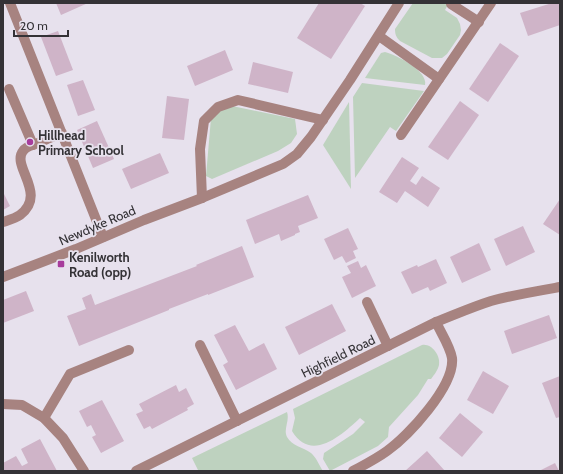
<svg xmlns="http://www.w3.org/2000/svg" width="563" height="474" font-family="Cabin,sans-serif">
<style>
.green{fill:#bed2bf}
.building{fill:#cfb4c8}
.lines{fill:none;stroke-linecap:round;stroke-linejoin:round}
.minor{stroke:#a78380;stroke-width:10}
.poi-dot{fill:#a73c9c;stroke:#e7e1ed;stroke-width:1.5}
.labels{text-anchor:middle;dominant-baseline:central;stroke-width:3.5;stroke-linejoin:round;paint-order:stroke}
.poi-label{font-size:13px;font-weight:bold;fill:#343236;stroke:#e7e1ed;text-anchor:start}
.street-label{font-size:13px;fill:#343236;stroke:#e7e1ed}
</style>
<rect width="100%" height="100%" fill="#e7e1ed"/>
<g class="green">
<path d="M413 3H449L445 10 457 18 460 24 461 30 460 35 447 54 442 58H432L400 41C396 37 395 34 395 29Z"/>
<path d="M385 52C397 55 428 71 425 85L365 78 381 53Z"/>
<polygon points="362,83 424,91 396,131 390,127 355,178 353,97"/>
<polygon points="349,102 351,189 323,145"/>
<polygon points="232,106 295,119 297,134 291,143 278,151 212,179 206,176 211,118 220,109"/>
<path d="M422 345C431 343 441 355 439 365 438 370 434 375 431 379H428L418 395 389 427 388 437 378 446 330 471 323 459 324 453 353 434 365 422 360 418C342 435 311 463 292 431L295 418 293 409Z"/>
<path d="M287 412C290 421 283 429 287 437 292 446 303 447 311 453 316 457 319 465 323 471H196L198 470 192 458Z"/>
</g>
<g class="building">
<polygon points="56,3 88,3 61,15"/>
<polygon points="319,3 360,3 365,6 331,59 297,38"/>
<polygon points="552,3 560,3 560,25 528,36 520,13"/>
<polygon points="58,31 73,70 56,76 41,37"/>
<polygon points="500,43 519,56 488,102 469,89"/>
<polygon points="225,50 233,70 195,86 187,66"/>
<polygon points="253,62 293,72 288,93 248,84"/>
<polygon points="83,80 95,110 78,116 67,85"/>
<polygon points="167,96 189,99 184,140 162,138"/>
<polygon points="460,101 479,115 448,160 428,147"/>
<polygon points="97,121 114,159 93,168 77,130"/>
<polygon points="160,153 169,173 131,189 122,169"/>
<polygon points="402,157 419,168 410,181 416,185 422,176 440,188 428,207 405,191 397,203 379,192"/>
<polygon points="3,192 10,206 3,210"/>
<polygon points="308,195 318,218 298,226 300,232 295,234 295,235 281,241 279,234 255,244 246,220"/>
<polygon points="560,199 560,235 543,224"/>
<polygon points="523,226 535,252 506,266 494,239"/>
<polygon points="348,228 358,249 353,251 356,258 346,263 342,256 334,260 324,239"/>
<polygon points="479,243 491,270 462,283 450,257"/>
<polygon points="242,246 254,277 208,295 208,294 169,309 169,310 79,346 67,316 86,309 82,298 91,294 95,305 197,266 196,265"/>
<polygon points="436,259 447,283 430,291 428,287 412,294 401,272 417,265 418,267"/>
<polygon points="358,261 361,268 366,265 376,286 352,298 342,277 351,273 347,266"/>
<polygon points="26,291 34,311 3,323 3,300"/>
<polygon points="332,304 346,331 299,355 285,327"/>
<polygon points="549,315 557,338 512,354 504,331"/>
<polygon points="235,325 249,351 264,343 277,369 236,390 223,365 228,362 214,335"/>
<polygon points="483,371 509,386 493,414 467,400"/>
<polygon points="560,376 560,417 556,418 542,383"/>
<polygon points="176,385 179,392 186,388 194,404 187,408 188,410 152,429 150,426 144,429 136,414 143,411 139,404"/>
<polygon points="102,400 124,441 101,453 92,437 96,435 91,425 87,427 79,411"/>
<polygon points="460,413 483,432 462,457 439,438"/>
<polygon points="40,439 57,471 3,471 3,463 16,456 22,466 28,463 21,449"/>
<polygon points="427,451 445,471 405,471 415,462"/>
<polygon points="555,463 559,471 539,471"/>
</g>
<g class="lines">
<g class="minor">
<polyline points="10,3 103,237"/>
<polyline points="451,4 479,22"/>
<polyline points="379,36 439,79"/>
<polyline points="9,89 33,145 62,133"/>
<polyline points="401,135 491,3"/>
<polyline points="202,198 200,149 204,121 218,107 238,100 323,120"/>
<path d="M3 222C9 220 16 218 20 215 48 194 11 166 23 151 25 148 29 146 33 145"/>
<polyline points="3,277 76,249 144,220 202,198 283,164 297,154 311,137 350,80 399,3"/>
<polyline points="367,302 388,346"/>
<polyline points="200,345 237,421"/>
<polyline points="3,404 22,405 44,418 63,438 84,471"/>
<polyline points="44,418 70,374 129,350"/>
<path d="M136 471 436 322C454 315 472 307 491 301 513 295 537 291 560 287"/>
<path d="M353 471C364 465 376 459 387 451 408 436 455 386 452 358 450 346 441 333 436 322"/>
</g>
</g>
<g class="poi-dot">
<circle cx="30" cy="142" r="4"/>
<rect x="57" y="260" width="8" height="8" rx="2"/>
</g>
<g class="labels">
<g class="poi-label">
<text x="38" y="135">Hillhead<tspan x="38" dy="15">Primary School</tspan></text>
<text x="69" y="257">Kenilworth<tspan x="69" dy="15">Road (opp)</tspan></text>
</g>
<g class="street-label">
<text transform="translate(97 225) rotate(-23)">Newdyke Road</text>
<text transform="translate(338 356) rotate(-26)">Highfield Road</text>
</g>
</g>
<rect width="563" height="474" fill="none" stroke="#343236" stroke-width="8"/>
<path d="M14 30v6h54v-6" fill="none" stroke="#343236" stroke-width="2"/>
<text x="20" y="30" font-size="12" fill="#343236" stroke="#e7e1ed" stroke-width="3" paint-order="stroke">20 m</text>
</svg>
